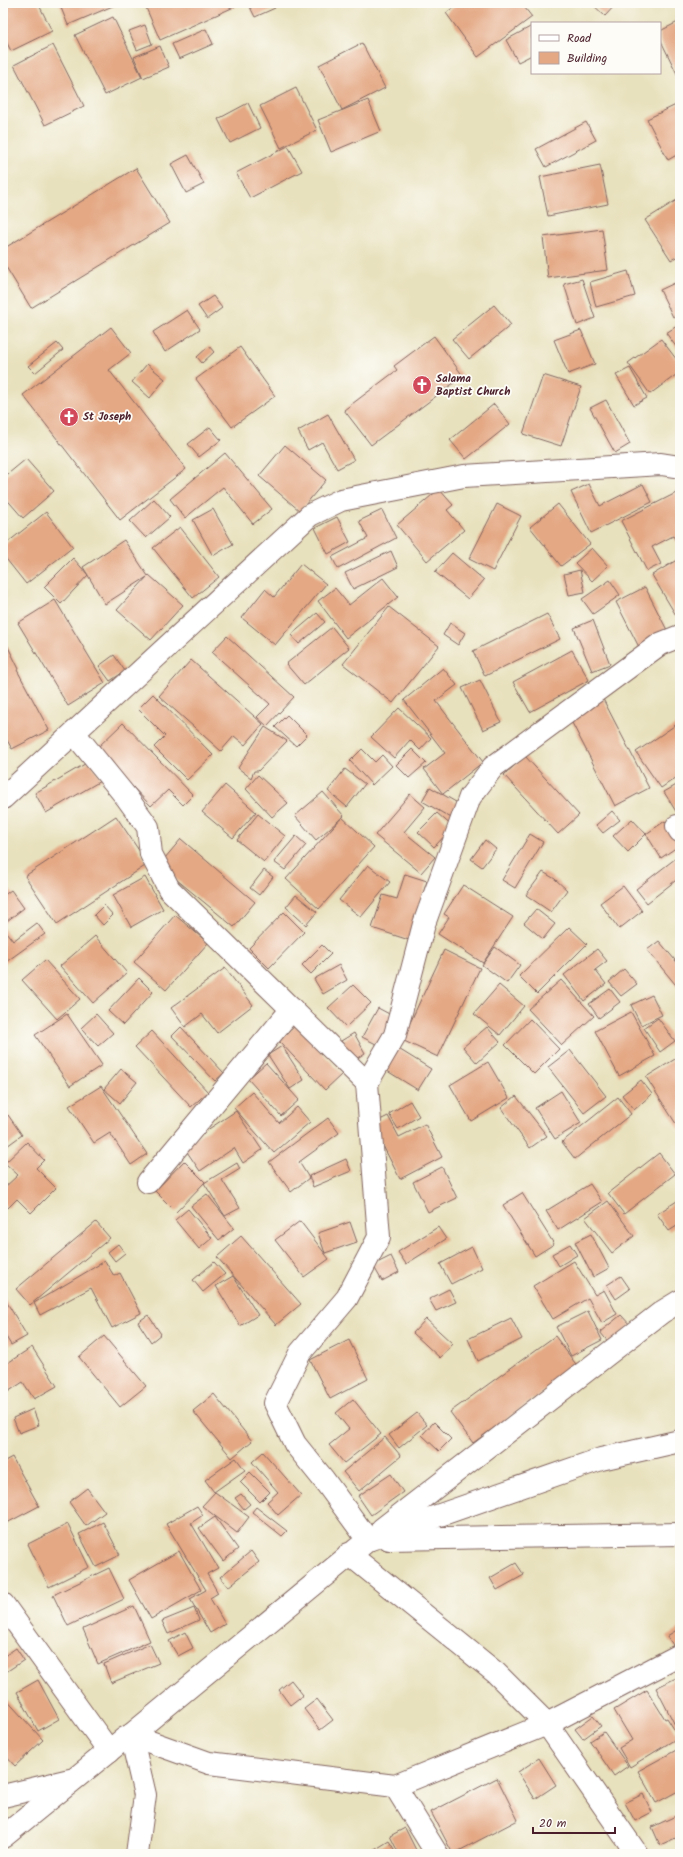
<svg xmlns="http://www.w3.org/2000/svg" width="683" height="1857" font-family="Kalam,sans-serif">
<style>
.building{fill:#e4a884}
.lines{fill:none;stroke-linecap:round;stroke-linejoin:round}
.street-casing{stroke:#81635e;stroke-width:24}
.street{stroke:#fff;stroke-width:22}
.labels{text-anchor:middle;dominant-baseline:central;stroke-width:3.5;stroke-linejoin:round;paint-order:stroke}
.poi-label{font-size:11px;font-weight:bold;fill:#4a1f2b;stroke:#fdfcf7;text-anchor:start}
</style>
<rect width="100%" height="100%" fill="#fdfcf7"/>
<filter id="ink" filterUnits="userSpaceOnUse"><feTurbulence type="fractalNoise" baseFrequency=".025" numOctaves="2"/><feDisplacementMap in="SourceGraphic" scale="8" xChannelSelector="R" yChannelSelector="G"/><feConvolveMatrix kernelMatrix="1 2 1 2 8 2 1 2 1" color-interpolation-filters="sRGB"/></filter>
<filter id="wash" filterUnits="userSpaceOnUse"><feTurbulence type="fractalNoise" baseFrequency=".012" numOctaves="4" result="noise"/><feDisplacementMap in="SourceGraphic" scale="16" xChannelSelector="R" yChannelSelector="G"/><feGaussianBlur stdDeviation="0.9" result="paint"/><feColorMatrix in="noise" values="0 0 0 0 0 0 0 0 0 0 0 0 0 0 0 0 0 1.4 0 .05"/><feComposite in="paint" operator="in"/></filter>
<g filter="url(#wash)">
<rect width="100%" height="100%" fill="#e8e1bd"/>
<g id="blocks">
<g class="building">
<polygon points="3,3 38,3 52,31 11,51 3,35"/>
<polygon points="59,3 114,3 115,5 68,25"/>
<polygon points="144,3 243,3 160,40"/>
<polygon points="248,3 273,3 275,8 255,17"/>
<polygon points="459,3 521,3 532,17 478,57 446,13"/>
<polygon points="591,3 617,3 605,16"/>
<polygon points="113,17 142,77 105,95 75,35"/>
<polygon points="680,21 680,80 660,39 660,31"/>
<polygon points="145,25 152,44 137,50 129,31"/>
<polygon points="532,26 532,55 518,62 506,40"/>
<polygon points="206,29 213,44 179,59 172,44"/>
<polygon points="362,43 385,88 342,110 319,65"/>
<polygon points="53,45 84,106 45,125 14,65"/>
<polygon points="160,46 169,67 143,78 134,57"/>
<polygon points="296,88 317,130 281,148 260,106"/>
<polygon points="368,100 381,131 331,152 318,120"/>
<polygon points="248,103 260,128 230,143 218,119"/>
<polygon points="680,103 680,153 668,160 647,119"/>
<polygon points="586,122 596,140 546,167 536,149"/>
<polygon points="288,146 302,171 250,198 236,173"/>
<polygon points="188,155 204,184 186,193 171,164"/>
<polygon points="600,165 608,204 548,216 540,177"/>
<polygon points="136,168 170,223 31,308 3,262 3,249"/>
<polygon points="680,198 680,255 671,260 645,220"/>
<polygon points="602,229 608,270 548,278 543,237"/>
<polygon points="628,271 635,296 596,307 590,282"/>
<polygon points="582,279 595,318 577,325 564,284"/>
<polygon points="679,281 680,314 673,317 660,290"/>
<polygon points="213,296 222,308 207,319 198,306"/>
<polygon points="494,305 511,325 469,359 452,339"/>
<polygon points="187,310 200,329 165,352 153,332"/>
<polygon points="680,324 680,352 666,333"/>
<polygon points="111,327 131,353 109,370 186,469 120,520 23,395"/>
<polygon points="581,330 595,364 568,374 554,340"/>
<polygon points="434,336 463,376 371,445 344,410 397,370 394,366"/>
<polygon points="661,339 680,364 680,372 650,394 628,363"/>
<polygon points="57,343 63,350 35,373 28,366"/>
<polygon points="209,346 214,352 202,363 197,357"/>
<polygon points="240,347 275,396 232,427 196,379"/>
<polygon points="147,364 165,379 150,398 132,382"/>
<polygon points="630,368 647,398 634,405 616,375"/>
<polygon points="543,375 581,387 561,446 523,434"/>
<polygon points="606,400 630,444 615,453 590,408"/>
<polygon points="494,404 510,424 466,459 450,440"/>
<polygon points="328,414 354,460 337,469 322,442 308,450 298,431"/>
<polygon points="210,427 221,440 199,457 188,444"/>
<polygon points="285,445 326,480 300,511 259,476"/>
<polygon points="225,453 272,509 253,524 223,487 185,518 170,499"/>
<polygon points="26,459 54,491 23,518 3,495 3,478"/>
<polygon points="589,484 600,506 643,484 652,502 591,533 571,492"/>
<polygon points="439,489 453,505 447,510 464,530 427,561 397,525"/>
<polygon points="680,491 680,540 677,542 673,536 652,547 661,564 647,571 621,521"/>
<polygon points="154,499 170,517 146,538 130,521"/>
<polygon points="497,504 521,516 493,571 469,559"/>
<polygon points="558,504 590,544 561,566 530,527"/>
<polygon points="213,509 233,544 213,556 193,520"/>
<polygon points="382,510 396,538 338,569 332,557 368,538 359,521"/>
<polygon points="46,512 73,547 26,584 3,555 3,546"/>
<polygon points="337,517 350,542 328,554 315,528"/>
<polygon points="180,527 219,577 193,598 153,548"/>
<polygon points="124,540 148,576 149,575 183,605 151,640 117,610 147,577 105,604 83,567"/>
<polygon points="592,548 608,566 592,581 575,563"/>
<polygon points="391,551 398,567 353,589 345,573"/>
<polygon points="452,553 484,580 468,599 435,572"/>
<polygon points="73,558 88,575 61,604 44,587"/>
<polygon points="680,558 680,614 677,617 652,575"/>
<polygon points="301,564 326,584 275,645 242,618 265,589 274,597"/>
<polygon points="580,570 585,592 569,595 564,574"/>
<polygon points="383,578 398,597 346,638 318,601 335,588 349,605"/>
<polygon points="610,580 620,595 593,614 582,599"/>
<polygon points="645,587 669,634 640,649 616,602"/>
<polygon points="55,600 105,683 68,706 18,623"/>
<polygon points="389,607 439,646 393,703 343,664"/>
<polygon points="317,613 325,622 299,644 291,635"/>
<polygon points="547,614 560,639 485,676 473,651"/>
<polygon points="593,620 610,664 592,671 574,628"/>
<polygon points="450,623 465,633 458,645 443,635"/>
<polygon points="332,627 349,648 304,685 286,664"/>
<polygon points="227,636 294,697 267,726 257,717 270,704 212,652"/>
<polygon points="7,645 19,669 17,670 49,730 12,749 3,733 3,647"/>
<polygon points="572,650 589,680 530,712 513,682"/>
<polygon points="114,655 125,671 110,681 99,666"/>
<polygon points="191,660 263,724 245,745 234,736 221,751 159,696"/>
<polygon points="443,668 457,685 436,701 483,762 443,794 424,769 445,753 404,700"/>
<polygon points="480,680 501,722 483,730 462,688"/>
<polygon points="153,694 213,755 187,780 154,747 165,736 138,709"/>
<polygon points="603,699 649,788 615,806 569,717"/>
<polygon points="399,708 431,738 420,750 410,740 394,758 371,737"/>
<polygon points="287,715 307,735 296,746 275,727"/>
<polygon points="680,722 680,775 661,788 636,752"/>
<polygon points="123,723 193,795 183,805 168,790 151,806 96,749"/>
<polygon points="265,727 287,741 258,771 254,771 251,778 238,768"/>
<polygon points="362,749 375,762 382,755 392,766 372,785 350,761"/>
<polygon points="412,749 426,763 409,778 396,765"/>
<polygon points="525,756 579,815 558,834 504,775"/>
<polygon points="90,761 102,780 46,813 35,793"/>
<polygon points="345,769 365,784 347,807 328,791"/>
<polygon points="258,775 288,803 272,817 246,789"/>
<polygon points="680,783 680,818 664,792"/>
<polygon points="225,785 256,812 233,838 202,812"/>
<polygon points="430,787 461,805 453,819 422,801"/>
<polygon points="323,792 344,816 316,840 295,816"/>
<polygon points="410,794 425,807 404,832 435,857 421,873 375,835"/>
<polygon points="612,811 620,820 603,833 596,825"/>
<polygon points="437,813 453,827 434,847 418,832"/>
<polygon points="258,814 285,836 264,862 237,840"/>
<polygon points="116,816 148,864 57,924 25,876"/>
<polygon points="342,817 374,847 319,909 286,879"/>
<polygon points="632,819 646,834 628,852 613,836"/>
<polygon points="665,821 680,845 661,858 646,834"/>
<polygon points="530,834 543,842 515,888 502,880"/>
<polygon points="296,836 306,845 285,870 274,862"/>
<polygon points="181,839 255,902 234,927 159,865"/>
<polygon points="485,840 496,849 482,867 471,859"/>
<polygon points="680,855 680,877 647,903 636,889"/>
<polygon points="368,865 390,882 361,917 339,900"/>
<polygon points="264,870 273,877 259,895 250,888"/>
<polygon points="543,872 555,879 567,890 551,912 526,895"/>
<polygon points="405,874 427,881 409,940 372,928 383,895 397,899"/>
<polygon points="145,877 163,909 131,927 113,895"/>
<polygon points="463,885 513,917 483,963 438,934 449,917 444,914"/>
<polygon points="623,886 642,911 619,929 600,903"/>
<polygon points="11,890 24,908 3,924 3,896"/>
<polygon points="296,895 317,912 306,925 286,907"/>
<polygon points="104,905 113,915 103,925 94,915"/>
<polygon points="536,909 555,924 543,939 524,923"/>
<polygon points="284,912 304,932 269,968 249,948"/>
<polygon points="175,915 208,943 166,990 134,962"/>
<polygon points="37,923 45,934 3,964 3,928 13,941"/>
<polygon points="569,927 587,944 537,994 519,976"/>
<polygon points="95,936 127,973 93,1003 60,966"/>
<polygon points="659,941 680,966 680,990 647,950"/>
<polygon points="322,945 331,954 311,974 302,965"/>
<polygon points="495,947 520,965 507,983 482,965"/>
<polygon points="597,949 607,961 595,970 606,984 584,1001 564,975"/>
<polygon points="444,950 480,968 438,1057 402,1040"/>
<polygon points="45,960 80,999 57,1019 22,980"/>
<polygon points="339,965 347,980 323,994 314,979"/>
<polygon points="225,968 253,1005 217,1033 202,1014 185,1027 171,1008"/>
<polygon points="624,969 637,984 621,996 609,982"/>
<polygon points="139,978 153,992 123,1025 108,1011"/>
<polygon points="561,980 594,1016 562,1045 528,1009"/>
<polygon points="353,985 371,1003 346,1027 328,1008"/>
<polygon points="499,985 524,1006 500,1035 474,1014"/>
<polygon points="610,989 620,1002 599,1018 589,1004"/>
<polygon points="652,995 662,1015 641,1025 631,1005"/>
<polygon points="378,1008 393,1016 378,1045 362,1037"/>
<polygon points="631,1012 655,1056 619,1076 595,1031"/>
<polygon points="67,1014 102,1065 70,1086 35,1035"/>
<polygon points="96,1014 113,1033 98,1046 81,1028"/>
<polygon points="658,1018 675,1041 660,1052 644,1028"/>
<polygon points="530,1019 559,1049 534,1074 505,1045"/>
<polygon points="296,1025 342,1074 325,1090 279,1041"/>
<polygon points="181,1027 224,1073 215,1081 172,1036"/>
<polygon points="487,1027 500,1042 477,1063 463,1047"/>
<polygon points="152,1031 208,1092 191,1107 135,1047"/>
<polygon points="354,1033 365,1053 353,1061 341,1041"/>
<polygon points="282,1046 304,1080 290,1089 268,1055"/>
<polygon points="397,1048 431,1069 418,1090 384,1069"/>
<polygon points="570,1050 606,1096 584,1113 548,1067"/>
<polygon points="680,1056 680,1130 646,1077"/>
<polygon points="488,1062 509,1098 471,1121 450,1085"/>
<polygon points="266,1063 299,1100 281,1116 248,1079"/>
<polygon points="121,1069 137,1082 120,1103 104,1089"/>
<polygon points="641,1080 652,1094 634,1110 622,1095"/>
<polygon points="101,1086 147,1154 131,1165 110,1133 94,1143 69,1106"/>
<polygon points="561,1091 581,1123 555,1139 535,1108"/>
<polygon points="252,1092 279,1123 297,1107 310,1122 274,1153 234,1108"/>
<polygon points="516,1096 547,1136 530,1148 501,1108"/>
<polygon points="618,1097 631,1114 575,1159 562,1142"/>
<polygon points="410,1101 419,1116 398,1129 389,1114"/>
<polygon points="236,1111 262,1150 243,1163 234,1148 200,1171 183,1146"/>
<polygon points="8,1115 22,1135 7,1146 3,1140 3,1119"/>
<polygon points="388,1116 399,1137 425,1124 442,1157 400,1179 372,1124"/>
<polygon points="328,1118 339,1133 299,1162 309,1178 291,1192 269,1162"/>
<polygon points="27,1142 44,1160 36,1168 56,1188 31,1213 17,1199 8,1208 3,1202 3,1189 18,1175 5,1163"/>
<polygon points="659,1153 675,1174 624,1214 608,1193"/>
<polygon points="346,1159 351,1171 313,1187 309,1176"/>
<polygon points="184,1161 205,1182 176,1212 155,1191"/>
<polygon points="237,1163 240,1169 222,1180 240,1208 225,1216 204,1183"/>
<polygon points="442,1167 457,1198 428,1212 413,1182"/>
<polygon points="590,1184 602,1202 558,1230 546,1211"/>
<polygon points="522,1193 554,1244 535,1256 503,1205"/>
<polygon points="207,1194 234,1228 219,1240 191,1206"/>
<polygon points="680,1199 680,1224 669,1231 657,1214"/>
<polygon points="608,1201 634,1236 612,1253 585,1218"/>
<polygon points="188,1209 212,1238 199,1249 175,1220"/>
<polygon points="300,1221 329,1259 304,1277 275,1240"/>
<polygon points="96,1222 110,1238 30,1305 16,1289"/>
<polygon points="350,1222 357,1242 325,1253 318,1233"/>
<polygon points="438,1227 446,1239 406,1264 398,1252"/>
<polygon points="591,1234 609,1268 593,1277 575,1242"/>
<polygon points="241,1236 301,1304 276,1325 217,1257"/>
<polygon points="118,1244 125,1253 115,1261 108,1252"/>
<polygon points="570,1244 577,1255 559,1266 552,1254"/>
<polygon points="472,1247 482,1268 451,1284 440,1264"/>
<polygon points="391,1256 399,1272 382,1281 373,1265"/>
<polygon points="105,1261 114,1276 120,1273 141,1313 112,1328 91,1288 40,1315 34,1303"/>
<polygon points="574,1261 595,1295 604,1290 617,1314 602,1323 588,1298 553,1319 533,1286"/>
<polygon points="214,1262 225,1274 203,1292 193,1280"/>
<polygon points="233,1276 258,1315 240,1326 216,1286"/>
<polygon points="621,1276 630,1289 616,1299 607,1285"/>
<polygon points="449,1289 456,1302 436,1311 429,1299"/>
<polygon points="3,1296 27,1336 11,1345 3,1332"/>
<polygon points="588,1311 602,1340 571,1356 556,1327"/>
<polygon points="148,1315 161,1334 151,1342 138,1322"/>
<polygon points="621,1315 631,1326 610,1344 600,1332"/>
<polygon points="511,1318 522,1339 478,1361 468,1339"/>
<polygon points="426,1319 453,1344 440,1358 413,1333"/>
<polygon points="104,1336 146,1386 120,1407 79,1357"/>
<polygon points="555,1336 578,1367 473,1443 450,1412"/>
<polygon points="349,1340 368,1379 330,1399 310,1360"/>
<polygon points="32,1347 57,1386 34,1399 23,1382 3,1395 3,1366"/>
<polygon points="214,1394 252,1441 232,1458 193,1411"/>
<polygon points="353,1399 381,1434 344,1463 329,1445 349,1429 336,1413"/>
<polygon points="33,1409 39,1425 19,1433 13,1418"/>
<polygon points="417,1413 427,1425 399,1448 389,1435"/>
<polygon points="434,1422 451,1439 439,1451 422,1435"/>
<polygon points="385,1437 401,1456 359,1491 343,1472"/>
<polygon points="263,1452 301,1495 278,1515 267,1502 278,1492 252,1462"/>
<polygon points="12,1457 39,1506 3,1525 3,1462"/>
<polygon points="236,1458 245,1470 214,1492 205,1480"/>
<polygon points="250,1472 270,1492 260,1502 240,1482"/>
<polygon points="391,1474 403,1492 371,1515 358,1496"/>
<polygon points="87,1488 105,1512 86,1526 69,1502"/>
<polygon points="215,1492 249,1517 237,1533 202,1506"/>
<polygon points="241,1494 250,1504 244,1509 235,1498"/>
<polygon points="197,1506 203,1515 191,1523 218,1568 207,1574 218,1593 210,1598 225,1624 210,1633 190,1599 206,1590 166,1524"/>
<polygon points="256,1507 287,1531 282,1536 252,1512"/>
<polygon points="215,1517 238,1549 223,1561 199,1528"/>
<polygon points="103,1522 120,1555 96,1567 79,1534"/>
<polygon points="68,1524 89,1567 49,1587 28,1544"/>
<polygon points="179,1551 201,1590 151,1619 129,1580"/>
<polygon points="251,1551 259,1562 228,1587 220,1577"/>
<polygon points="516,1563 524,1575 497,1590 490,1578"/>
<polygon points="109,1568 124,1599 68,1626 53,1595"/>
<polygon points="134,1606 150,1641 98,1664 83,1629"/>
<polygon points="194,1608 199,1620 168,1634 162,1621"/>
<polygon points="680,1628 680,1645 675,1648 667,1636"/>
<polygon points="185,1632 193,1648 178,1656 169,1641"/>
<polygon points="150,1644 159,1663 111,1683 104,1664"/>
<polygon points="16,1648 24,1660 3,1674 3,1657"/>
<polygon points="680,1676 680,1727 677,1729 656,1688"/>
<polygon points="38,1680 59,1719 38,1731 17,1692"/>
<polygon points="291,1680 303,1695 290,1705 279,1690"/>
<polygon points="647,1690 665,1719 667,1718 679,1737 630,1767 619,1748 632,1740 614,1710"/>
<polygon points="3,1696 43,1740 15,1766 3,1753"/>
<polygon points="317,1699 333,1720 320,1730 304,1709"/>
<polygon points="593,1716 601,1726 583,1739 575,1729"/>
<polygon points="604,1732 628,1766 614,1776 590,1741"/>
<polygon points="680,1748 680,1790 656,1803 638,1771"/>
<polygon points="539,1758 556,1785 535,1799 518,1772"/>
<polygon points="497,1778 518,1820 453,1854 431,1812"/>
<polygon points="643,1794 652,1812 635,1821 625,1803"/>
<polygon points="680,1814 680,1836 660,1845 652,1827"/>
<polygon points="405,1828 418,1854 399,1854 390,1836"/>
<polygon points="389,1841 397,1854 368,1854"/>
</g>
</g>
</g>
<g filter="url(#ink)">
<use href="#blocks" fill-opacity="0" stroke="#81635e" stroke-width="1"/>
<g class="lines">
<g class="street-casing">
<g id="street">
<polyline points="74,733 127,798 148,827 151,854 169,889 367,1083"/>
<polyline points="3,798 310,515 341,500 464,476 661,464 680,467"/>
<polyline points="677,826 680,831"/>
<polyline points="148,1182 292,1009"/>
<polyline points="382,1529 662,1312 680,1301"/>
<polyline points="389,1539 680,1534"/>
<polyline points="368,1540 324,1480 295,1444 275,1403 300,1353 347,1298 379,1237 367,1083 395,1035 424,924 470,797 493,767 660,644 680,636"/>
<polyline points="349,1554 496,1673 547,1724 637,1854"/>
<polyline points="3,1604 109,1751"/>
<polyline points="131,1735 209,1763 395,1786 547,1724 680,1655"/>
<polyline points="131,1735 145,1795 137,1854"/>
<polyline points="395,1786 437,1854"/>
<polyline points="3,1796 70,1780"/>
<polyline points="3,1837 125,1738 131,1735 368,1540 601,1459 680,1441"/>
</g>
</g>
<use href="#street" class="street"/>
</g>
</g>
<defs>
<g id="church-disc" transform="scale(1)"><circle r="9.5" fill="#d1495b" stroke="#fdfcf7"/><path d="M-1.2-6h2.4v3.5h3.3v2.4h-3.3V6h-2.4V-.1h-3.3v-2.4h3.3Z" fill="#fff"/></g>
</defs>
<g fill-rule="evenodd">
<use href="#church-disc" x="422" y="385"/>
<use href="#church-disc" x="69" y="417"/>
</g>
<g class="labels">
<g class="poi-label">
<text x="436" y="379">Salama<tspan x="436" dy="13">Baptist Church</tspan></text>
<text x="83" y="417">St Joseph</text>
</g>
</g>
<rect width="683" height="1857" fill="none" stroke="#fdfcf7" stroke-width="16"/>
<rect x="531" y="22" width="130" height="52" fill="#fdfcf7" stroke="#b5a4a5"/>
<rect x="539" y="35" width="20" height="6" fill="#ffffff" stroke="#b5a4a5"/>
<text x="567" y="42" font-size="12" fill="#4a1f2b">Road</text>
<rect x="539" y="52" width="20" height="12" fill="#e4a884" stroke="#b5a4a5"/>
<text x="567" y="62" font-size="12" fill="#4a1f2b">Building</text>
<path d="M533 1827v6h82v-6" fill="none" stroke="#4a1f2b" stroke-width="2"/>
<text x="539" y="1827" font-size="12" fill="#4a1f2b" stroke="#fdfcf7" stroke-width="3" paint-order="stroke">20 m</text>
</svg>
